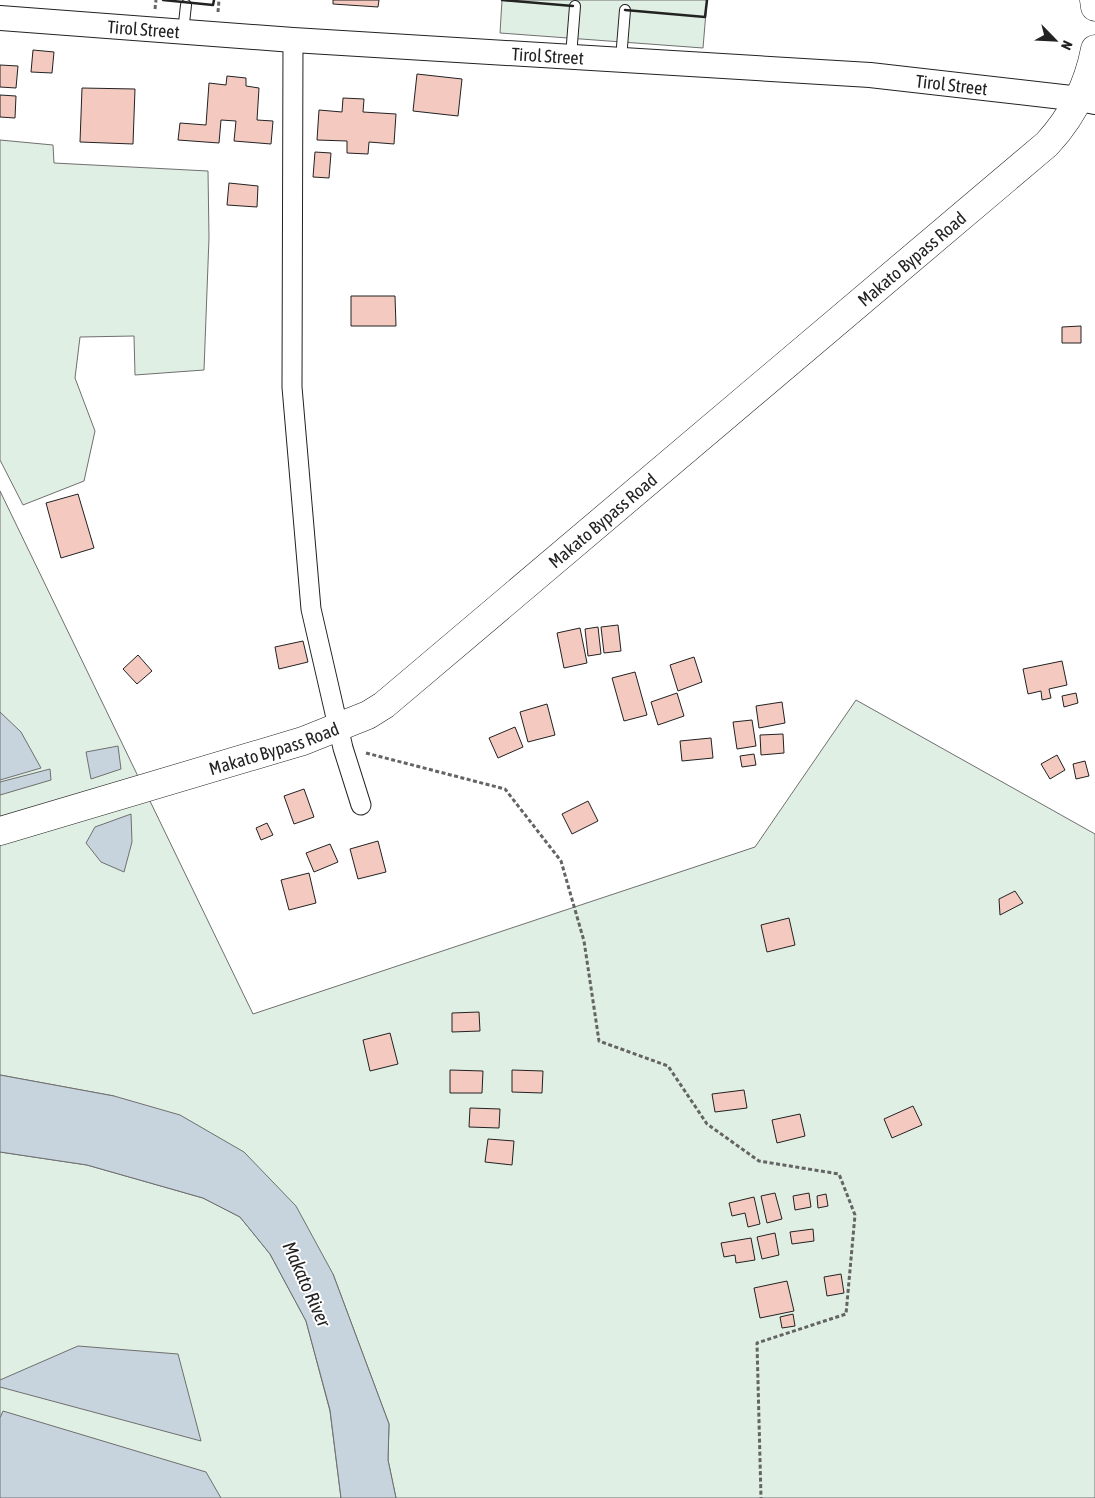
<svg xmlns="http://www.w3.org/2000/svg" width="1095" height="1498" font-family="'Asap Condensed',sans-serif">
<style>
.green{fill:#e0efe3;stroke:#6f6f6f}
.water{fill:#c7d3dd;stroke:#6f6f6f}
.building{fill:#f3c9c0;stroke:#222}
.lines{fill:none;stroke-linecap:round;stroke-linejoin:round}
.service-casing{stroke:#222;stroke-width:12}
.minor-casing{stroke:#222;stroke-width:21}
.tertiary-casing{stroke:#222;stroke-width:26}
.primary-casing{stroke:#222;stroke-width:29}
.path{stroke:#646464;stroke-width:3;stroke-dasharray:4 2.5;stroke-linecap:butt}
.service{stroke:#fff;stroke-width:10}
.minor{stroke:#fff;stroke-width:19}
.tertiary{stroke:#fff;stroke-width:24}
.primary{stroke:#fff;stroke-width:28}
.wall{stroke:#222;stroke-width:2.5}
.labels{text-anchor:middle;dominant-baseline:central;stroke-width:4;stroke-linejoin:round;paint-order:stroke}
.street-label{font-size:18px;fill:#222;stroke:#fff}
.water-label{font-size:19px;font-style:italic;fill:#222;stroke:#fff}
</style>
<rect width="100%" height="100%" fill="#fff"/>
<g class="green">
<polygon points="502,0 707,0 703,48 500,33"/>
<polygon points="0,140 53,145 54,163 208,171 209,238 204,370 135,375 134,336 80,337 75,378 95,431 84,481 23,505 0,460"/>
<polygon points="0,491 253,1014 755,847 856,700 1095,834 1095,1498 396,1498 388,1460 389,1424 333,1274 114,1096 0,1075"/>
<polygon points="0,1152 87,1165 203,1198 240,1217 270,1254 306,1321 330,1411 341,1498 0,1498"/>
</g>
<g class="water">
<polygon points="0,712 21,732 41,768 0,780"/>
<polygon points="118,746 121,769 91,779 86,752"/>
<polygon points="50,769 51,780 0,795 0,782"/>
<polygon points="131,814 132,842 124,872 101,862 86,843 95,827"/>
<polygon points="0,1075 114,1096 180,1115 244,1152 296,1206 333,1274 389,1424 388,1460 396,1498 341,1498 330,1410 306,1321 270,1254 240,1217 203,1198 87,1165 0,1152"/>
<polygon points="78,1346 178,1354 201,1441 0,1387 0,1380"/>
<polygon points="3,1411 206,1472 221,1498 0,1498 0,1418"/>
</g>
<g class="building">
<polygon points="333,0 379,0 378,7 333,4"/>
<polygon points="33,50 54,52 52,73 31,72"/>
<polygon points="0,65 18,66 16,88 0,87"/>
<polygon points="417,74 462,79 458,116 413,111"/>
<polygon points="227,76 246,78 246,86 259,88 257,120 273,121 271,144 234,141 236,121 221,120 219,143 178,140 180,123 206,125 209,83 226,85"/>
<polygon points="82,88 135,89 133,144 80,142"/>
<polygon points="0,95 16,96 15,118 0,117"/>
<polygon points="343,98 364,99 363,112 396,114 394,144 369,142 368,154 347,153 347,141 317,140 319,110 342,112"/>
<polygon points="315,152 331,153 329,178 313,177"/>
<polygon points="229,183 258,186 257,207 227,205"/>
<polygon points="351,296 395,296 396,326 351,326"/>
<polygon points="1081,326 1081,343 1062,343 1062,327"/>
<polygon points="78,494 94,548 61,558 46,503"/>
<polygon points="618,625 621,651 604,653 601,627"/>
<polygon points="598,627 601,654 588,656 585,629"/>
<polygon points="580,628 587,663 564,668 557,633"/>
<polygon points="303,641 308,662 279,669 275,647"/>
<polygon points="138,655 152,671 137,684 123,669"/>
<polygon points="694,657 702,682 678,691 670,665"/>
<polygon points="1062,661 1067,685 1049,689 1051,698 1042,700 1041,691 1028,694 1023,669"/>
<polygon points="635,672 647,715 624,721 612,678"/>
<polygon points="677,693 684,716 658,725 651,702"/>
<polygon points="1076,693 1078,703 1064,707 1062,696"/>
<polygon points="782,702 785,723 759,728 756,706"/>
<polygon points="547,704 555,735 528,742 520,712"/>
<polygon points="752,720 756,746 737,749 733,722"/>
<polygon points="515,727 523,747 498,758 489,738"/>
<polygon points="783,734 784,753 761,755 760,735"/>
<polygon points="711,738 713,758 682,761 680,741"/>
<polygon points="754,754 756,765 742,767 740,756"/>
<polygon points="1057,755 1065,770 1050,779 1041,764"/>
<polygon points="1085,761 1089,776 1076,779 1073,764"/>
<polygon points="304,789 314,817 294,824 284,796"/>
<polygon points="588,801 598,821 572,834 562,814"/>
<polygon points="267,823 273,835 261,840 256,828"/>
<polygon points="378,841 386,872 358,879 350,849"/>
<polygon points="330,844 338,862 314,872 306,853"/>
<polygon points="309,873 316,903 289,910 281,880"/>
<polygon points="1015,891 1023,903 1000,915 999,899"/>
<polygon points="789,918 795,945 767,952 761,925"/>
<polygon points="479,1012 480,1031 452,1032 452,1013"/>
<polygon points="390,1033 398,1064 370,1071 363,1040"/>
<polygon points="450,1070 483,1071 482,1093 450,1093"/>
<polygon points="512,1070 543,1071 542,1093 512,1092"/>
<polygon points="744,1090 747,1108 715,1112 712,1094"/>
<polygon points="913,1106 922,1125 892,1138 884,1119"/>
<polygon points="470,1108 500,1109 499,1128 469,1127"/>
<polygon points="800,1114 805,1136 777,1143 772,1120"/>
<polygon points="488,1139 514,1141 512,1165 485,1162"/>
<polygon points="775,1193 782,1219 767,1223 761,1196"/>
<polygon points="809,1193 811,1207 795,1210 793,1196"/>
<polygon points="826,1194 828,1206 818,1208 817,1196"/>
<polygon points="754,1197 760,1224 748,1227 745,1213 732,1216 729,1203"/>
<polygon points="813,1229 814,1241 792,1244 790,1232"/>
<polygon points="775,1233 779,1255 762,1259 757,1237"/>
<polygon points="751,1238 755,1260 736,1263 735,1255 724,1257 721,1243"/>
<polygon points="841,1274 844,1293 827,1296 824,1277"/>
<polygon points="787,1281 794,1311 760,1318 754,1288"/>
<polygon points="793,1314 795,1326 782,1328 780,1317"/>
</g>
<g class="lines">
<g class="service-casing">
<g id="service">
<polyline points="183,32 186,5"/>
<polyline points="571,56 575,6"/>
<polyline points="621,59 625,10"/>
</g>
</g>
<g class="minor-casing">
<polyline id="minor" points="293,40 292,387 311,609 343,748 361,805"/>
</g>
<g class="tertiary-casing">
<g id="tertiary">
<path id="s1" d="M0 18 293 40 870 75 1080 99 1095 102"/>
</g>
</g>
<g class="primary-casing">
<g id="primary">
<polyline points="1094,0 1095,7"/>
<path id="s2" d="M0 831 303 741 368 715 384 705 1047 144C1073 116 1088 86 1095 49"/>
</g>
</g>
<g class="path">
<polyline points="155,9 156,0"/>
<polyline points="218,12 219,0"/>
<polyline points="366,753 505,789 561,861 584,941 599,1041 668,1066 707,1124 759,1161 839,1174 855,1215 846,1314 757,1343 761,1498"/>
</g>
<use href="#service" class="service"/>
<use href="#minor" class="minor"/>
<use href="#tertiary" class="tertiary"/>
<use href="#primary" class="primary"/>
<g class="wall">
<polyline points="163,0 213,5 214,0"/>
<polyline points="502,0 573,6"/>
<polyline points="625,10 705,17 707,0"/>
</g>
</g>
<g class="labels">
<g class="street-label">
<text stroke="none"><textPath href="#s1" startOffset="144">Tirol Street</textPath></text>
<text stroke="none"><textPath href="#s1" startOffset="549">Tirol Street</textPath></text>
<text stroke="none"><textPath href="#s1" startOffset="954">Tirol Street</textPath></text>
<text stroke="none"><textPath href="#s2" startOffset="1096">Makato Bypass Road</textPath></text>
<text stroke="none"><textPath href="#s2" startOffset="691">Makato Bypass Road</textPath></text>
<text stroke="none"><textPath href="#s2" startOffset="286">Makato Bypass Road</textPath></text>
</g>
<g class="water-label">
<text transform="translate(307 1284) rotate(66)">Makato River</text>
</g>
</g>
<g transform="translate(1055 40) rotate(114)" stroke="#ffffff" stroke-width="4" paint-order="stroke">
<path d="M0-4L9 19L0 12L-9 19Z" fill="#222222"/>
<text y="-8" font-size="14" font-weight="bold" text-anchor="middle" fill="#222222">N</text>
</g>
</svg>
